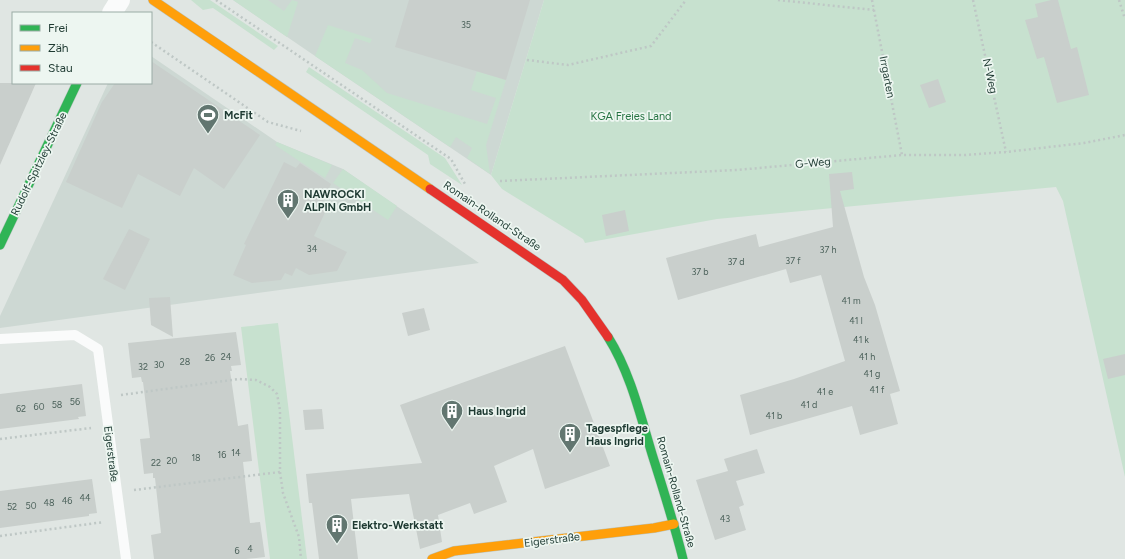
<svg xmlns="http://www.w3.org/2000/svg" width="1125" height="559" font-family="Figtree,sans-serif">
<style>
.built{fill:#cdd8d3}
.green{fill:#c7e1cf}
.building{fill:#c9cfcc}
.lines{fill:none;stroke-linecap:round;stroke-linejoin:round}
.fast-casing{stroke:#b9c3bf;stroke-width:10}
.slow-casing{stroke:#b9c3bf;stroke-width:10}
.jam-casing{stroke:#b9c3bf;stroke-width:10}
.path{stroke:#bec7c5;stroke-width:2.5;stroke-dasharray:2 3;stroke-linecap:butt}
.lane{stroke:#fafbfb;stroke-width:10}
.street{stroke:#fafbfb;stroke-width:20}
.fast{stroke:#30b455;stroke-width:9}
.slow{stroke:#ff9f0a;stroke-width:9}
.jam{stroke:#e5322d;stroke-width:9}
.labels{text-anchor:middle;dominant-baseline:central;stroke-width:3.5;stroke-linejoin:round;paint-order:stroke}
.number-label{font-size:9px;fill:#4a6059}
.street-label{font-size:11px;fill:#1e3a32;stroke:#edf6f1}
.poi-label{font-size:11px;font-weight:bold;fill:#1e3a32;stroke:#edf6f1;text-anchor:start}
.park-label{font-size:11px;fill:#267342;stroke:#edf6f1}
</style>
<rect width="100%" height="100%" fill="#e0e6e3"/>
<g class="built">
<polygon points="233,0 544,0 491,175 315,56"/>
<polygon points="151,56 277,142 343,169 479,263 0,328 0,316 108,83 151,83"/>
</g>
<g class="green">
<polygon points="191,0 210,0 278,46 274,50 213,8 203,10"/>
<polygon points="233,0 268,0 284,11 292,0 298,2 287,37"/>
<polygon points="544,0 1125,0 1125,477 1063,201 1056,187 717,219 585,243 583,239 502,189 491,175"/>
<polygon points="328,25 372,39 370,43 355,38 345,63 362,70 387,93 487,124 496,98 471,90 477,71 506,80 486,145 490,174 467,158 472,148 456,137 450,147 315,56"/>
<polygon points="309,67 445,158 462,185 430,164 428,155 306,72"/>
<polygon points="277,142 332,165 325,178 275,145"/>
<polygon points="343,169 397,206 388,220 333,183"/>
<polygon points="278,323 307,559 270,559 241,327"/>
</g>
<g class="building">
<polygon points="409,0 530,0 506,80 395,47"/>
<polygon points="1051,0 1058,0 1071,49 1077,47 1089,95 1057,103 1044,57 1037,59 1025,20 1038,17 1035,4"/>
<polygon points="151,61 260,135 224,189 194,168 180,196 138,174 122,208 66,182 102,102 115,83 151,83"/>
<polygon points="938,79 946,102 929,108 920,85"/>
<polygon points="0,83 36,83 0,165"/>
<polygon points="284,162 296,168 300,163 331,184 323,202 329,204 314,236 347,252 337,271 309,275 296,268 292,276 285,273 281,280 252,283 233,275 246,245 244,244"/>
<polygon points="852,172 854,189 840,191 864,277 875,305 900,391 890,394 898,424 860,435 852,406 750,435 740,395 794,379 845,361 821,275 790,283 786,269 678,300 666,258 756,234 759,247 833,227 829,174"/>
<polygon points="625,210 629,231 606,236 602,215"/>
<polygon points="129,229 150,239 125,290 103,279"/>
<polygon points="170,297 173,337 151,325 149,298"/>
<polygon points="424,308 430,330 408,336 402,313"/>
<polygon points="236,332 241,365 231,366 232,371 230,371 238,426 248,424 252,461 243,462 250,523 260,522 265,557 246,559 154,559 151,535 161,533 155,478 153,478 153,473 144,474 140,439 150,438 143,382 142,382 141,377 132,378 128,343"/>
<polygon points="565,346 610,466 545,489 533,449 494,466 507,502 474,514 470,503 438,515 442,542 420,549 409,494 351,499 358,559 319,559 312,503 309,503 306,474 422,463 400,405"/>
<polygon points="1125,354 1125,375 1108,379 1103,359"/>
<polygon points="82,384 86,416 78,417 79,419 0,429 0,394"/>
<polygon points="322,409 324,429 305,430 303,410"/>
<polygon points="757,449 765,473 736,481 744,505 739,507 746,530 715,540 696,480 728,471 724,459"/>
<polygon points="92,479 97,513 89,514 89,516 0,528 0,491"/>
</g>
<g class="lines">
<g class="fast-casing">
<g id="fast">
<polyline points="0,245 77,83"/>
<path d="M608 337C630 372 640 414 652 454 663 489 674 523 683 559"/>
</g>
</g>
<g class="slow-casing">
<g id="slow">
<polyline points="153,0 430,189"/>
<polyline points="432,559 454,551 654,528 674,524"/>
</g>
</g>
<g class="jam-casing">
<polyline id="jam" points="430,189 563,280 582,300 608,337"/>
</g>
<g class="path">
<polyline points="216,0 451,159 465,184"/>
<polyline points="778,0 874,10"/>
<polyline points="872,0 902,155"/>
<polyline points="973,0 1006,152"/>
<polyline points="1119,0 1125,19"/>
<polyline points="151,42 268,122 301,131"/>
<polyline points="527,60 568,65 651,46 686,0"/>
<polyline points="500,181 737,170 902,155 965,155 1006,152 1084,143 1125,135"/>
<polyline points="121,395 239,379 256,380 270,387 277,394 280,410 280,472 283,493 299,537 301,559"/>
<polyline points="0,439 91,428"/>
<polyline points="134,490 280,472"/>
<polyline points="0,536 104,522"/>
</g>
<polyline class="lane" points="0,339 75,335 98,349 126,559"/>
<polyline class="street" points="112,13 120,0"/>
<use href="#fast" class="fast"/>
<use href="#slow" class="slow"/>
<use href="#jam" class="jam"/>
</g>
<defs>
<g id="stadium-pin" transform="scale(1.15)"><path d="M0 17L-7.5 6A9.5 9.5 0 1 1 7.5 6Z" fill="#627670" stroke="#edf6f1"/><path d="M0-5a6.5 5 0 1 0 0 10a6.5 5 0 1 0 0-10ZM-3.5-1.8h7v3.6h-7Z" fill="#fff"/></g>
<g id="building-pin" transform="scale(1.15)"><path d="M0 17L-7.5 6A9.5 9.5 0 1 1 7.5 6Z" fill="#627670" stroke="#edf6f1"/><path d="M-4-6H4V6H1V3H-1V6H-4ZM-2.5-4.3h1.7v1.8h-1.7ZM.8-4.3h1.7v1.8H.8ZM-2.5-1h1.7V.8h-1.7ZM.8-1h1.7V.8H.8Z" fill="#fff"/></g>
</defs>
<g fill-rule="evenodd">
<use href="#stadium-pin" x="208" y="115"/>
<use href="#building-pin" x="288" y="200"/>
<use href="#building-pin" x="452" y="411"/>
<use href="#building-pin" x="570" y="434"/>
<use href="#building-pin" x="337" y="525"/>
</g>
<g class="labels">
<g class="number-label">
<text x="466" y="24">35</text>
<text x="312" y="248">34</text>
<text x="828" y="249">37 h</text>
<text x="793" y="260">37 f</text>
<text x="736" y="261">37 d</text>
<text x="700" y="271">37 b</text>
<text x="851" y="300">41 m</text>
<text x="856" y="320">41 l</text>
<text x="861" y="339">41 k</text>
<text x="226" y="356">24</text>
<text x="867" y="356">41 h</text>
<text x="210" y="357">26</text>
<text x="185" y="361">28</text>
<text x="159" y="364">30</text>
<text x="143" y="366">32</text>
<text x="872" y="373">41 g</text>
<text x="877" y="389">41 f</text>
<text x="825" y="391">41 e</text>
<text x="75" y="401">56</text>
<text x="57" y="404">58</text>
<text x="809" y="404">41 d</text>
<text x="39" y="406">60</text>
<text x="21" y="408">62</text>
<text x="774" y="415">41 b</text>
<text x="236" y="452">14</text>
<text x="222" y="454">16</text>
<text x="196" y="457">18</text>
<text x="172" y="460">20</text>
<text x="156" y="462">22</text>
<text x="85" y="497">44</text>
<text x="67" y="500">46</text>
<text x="49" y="502">48</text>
<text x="31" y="505">50</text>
<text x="12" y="506">52</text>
<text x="725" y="518">43</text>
<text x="250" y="548">4</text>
<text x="237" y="550">6</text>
</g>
<g class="street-label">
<text transform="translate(990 76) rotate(78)">N-Weg</text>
<text transform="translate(887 77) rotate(79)">Irrgarten</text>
<text transform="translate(813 163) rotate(-5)">G-Weg</text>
<text transform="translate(39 164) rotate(-64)">Rudolf-Spitzley-Straße</text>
<text transform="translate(492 216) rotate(34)">Romain-Rolland-Straße</text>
<text transform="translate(111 454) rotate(83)">Eigerstraße</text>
<text transform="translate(676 492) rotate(74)">Romain-Rolland-Straße</text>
<text transform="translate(552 540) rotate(-7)">Eigerstraße</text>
</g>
<g class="poi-label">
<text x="224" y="115">McFit</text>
<text x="304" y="194">NAWROCKI<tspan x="304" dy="13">ALPIN GmbH</tspan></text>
<text x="468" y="411">Haus Ingrid</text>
<text x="586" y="428">Tagespflege<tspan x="586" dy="13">Haus Ingrid</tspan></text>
<text x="352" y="525">Elektro-Werkstatt</text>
</g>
<g class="park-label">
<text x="631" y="116">KGA Freies Land</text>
</g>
</g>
<rect x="12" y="12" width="140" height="72" fill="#edf6f1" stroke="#9aaba5"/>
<rect x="20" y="25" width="20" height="6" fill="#30b455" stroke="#9aaba5"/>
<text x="48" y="32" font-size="12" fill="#1e3a32">Frei</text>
<rect x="20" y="45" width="20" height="6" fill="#ff9f0a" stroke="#9aaba5"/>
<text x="48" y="52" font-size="12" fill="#1e3a32">Zäh</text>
<rect x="20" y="65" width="20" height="6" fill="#e5322d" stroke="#9aaba5"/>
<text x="48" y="72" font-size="12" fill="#1e3a32">Stau</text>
</svg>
